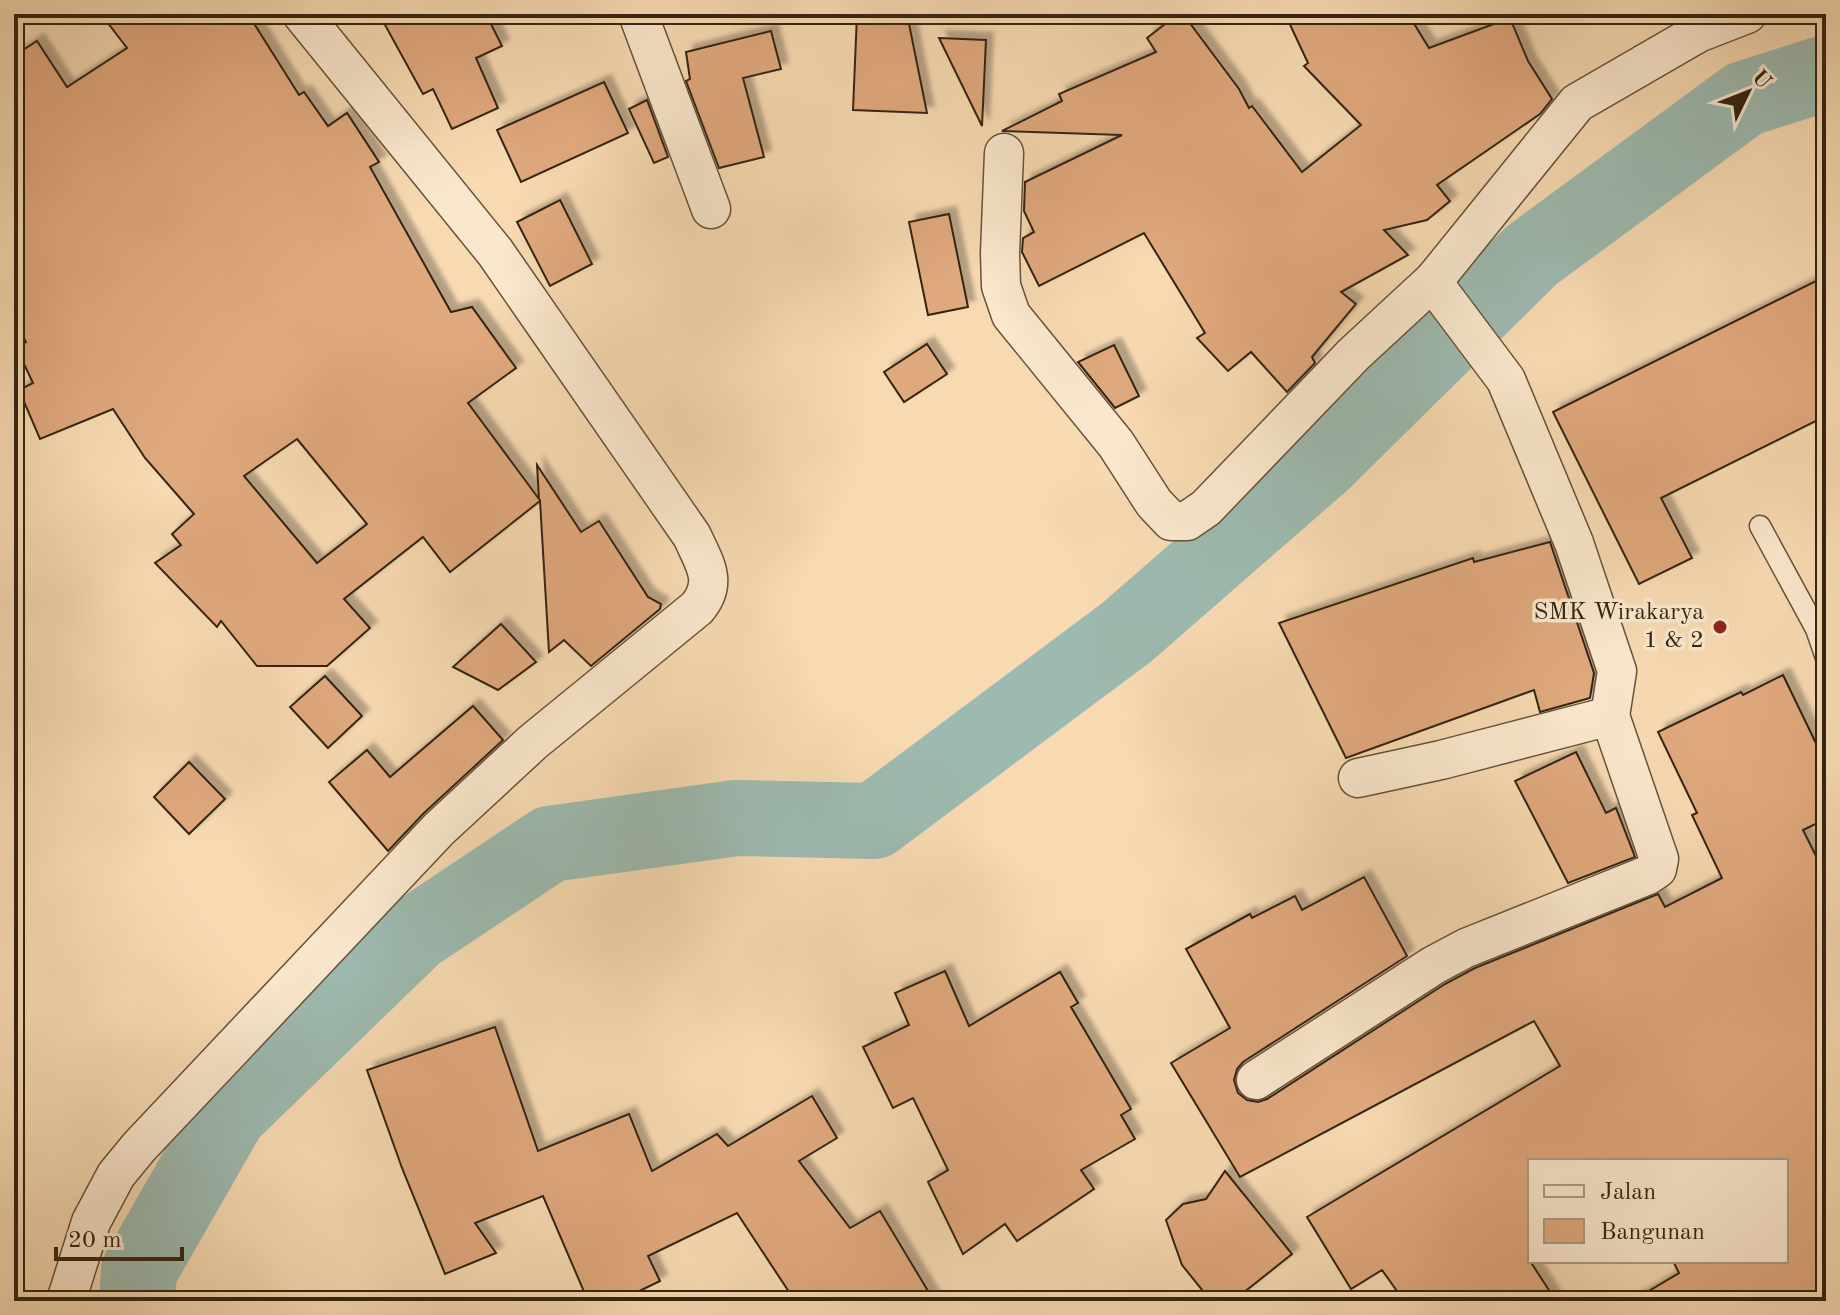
<svg xmlns="http://www.w3.org/2000/svg" width="1840" height="1315" font-family="'Old Standard TT',serif">
<style>
.lines{fill:none;stroke-linecap:round;stroke-linejoin:round}
.river{stroke:#9dbab0;stroke-width:76}
.building{fill:#e0a87d;stroke:#342412;stroke-width:2;fill-rule:evenodd;filter:url(#shadow)}
.service-casing{stroke:#65523a;stroke-width:23}
.minor-casing{stroke:#65523a;stroke-width:41}
.service{stroke:#fae7cd;stroke-width:20}
.minor{stroke:#fae7cd;stroke-width:38}
.poi-dot{fill:#8f2418;stroke:#fae7cd;stroke-width:3}
.labels{text-anchor:middle;dominant-baseline:central;stroke-width:7;stroke-linejoin:round;paint-order:stroke}
.poi-label{font-size:24px;fill:#342412;stroke:#fae7cd;text-anchor:end}
</style>
<defs>
<filter id="shadow"><feDropShadow dx="7" dy="-7" stdDeviation="2" flood-color="#0004"/></filter>
</defs>
<rect width="100%" height="100%" fill="#f7dab2"/>
<filter id="stains"><feTurbulence type="fractalNoise" baseFrequency=".0025" numOctaves="4"/><feColorMatrix values="0 0 0 0 .2 0 0 0 0 .09 0 0 0 0 .02 0 0 0 .5 -.17"/></filter>
<radialGradient id="worn" r=".72"><stop offset=".6" stop-color="#630" stop-opacity="0"/><stop offset="1" stop-color="#630" stop-opacity=".3"/></radialGradient>
<g class="lines">
<polyline class="river" points="137,1301 139,1271 229,1114 415,934 550,844 736,818 874,821 1127,632 1322,462 1532,255 1744,99 1826,73"/>
</g>
<g class="building">
<path d="M101 14H248L299 95 304 92 328 126 347 113 379 162 370 167 451 312 472 307 516 368 468 403 539 499 537 465 581 532 599 521 648 597 661 604 660 609 591 666 564 640 549 652 540 501 450 572 423 537 344 599 370 628 327 666H257L221 621 217 627 155 563 181 545 172 534 194 514 145 458 113 409 40 439 19 390 33 383 16 347 26 342 14 320V56L37 41 67 87 127 48ZM297 439 367 524 317 563 244 476Z"/>
<polygon points="379,14 486,14 502,46 476,58 498,108 452,129 433,89 423,94"/>
<polygon points="857,14 907,14 927,113 853,110"/>
<polygon points="1178,14 1183,14 1239,89 1249,108 1252,106 1302,172 1361,125 1304,66 1308,63 1285,14 1408,14 1429,48 1510,18 1528,61 1552,99 1540,114 1437,185 1450,201 1427,220 1384,230 1408,255 1341,292 1356,304 1312,357 1315,363 1287,392 1251,352 1228,371 1197,338 1205,333 1144,233 1039,286 1022,252 1023,238 1034,232 1024,211 1025,182 1122,135 1002,131 1062,101 1059,94 1156,52 1147,38"/>
<polygon points="771,31 781,69 743,78 764,157 719,168 686,81 690,79 686,52"/>
<polygon points="939,38 986,40 982,126"/>
<polygon points="604,82 628,133 521,182 497,130"/>
<polygon points="647,100 668,157 654,163 629,109"/>
<polygon points="560,200 592,264 550,286 517,222"/>
<polygon points="949,214 968,307 928,315 909,222"/>
<polygon points="1826,276 1826,416 1661,498 1692,558 1639,584 1553,412"/>
<polygon points="927,344 947,374 904,402 884,372"/>
<polygon points="1114,345 1139,396 1115,408 1078,362"/>
<polygon points="1550,542 1594,673 1590,698 1540,712 1534,690 1346,758 1279,623 1473,558 1474,562"/>
<polygon points="501,624 536,662 498,690 453,667"/>
<polygon points="1783,675 1826,764 1826,819 1803,830 1826,876 1826,1301 1632,1301 1679,1273 1673,1261 1786,1261 1786,1161 1530,1161 1530,1261 1556,1301 1404,1301 1382,1270 1351,1289 1307,1217 1560,1066 1534,1021 1240,1177 1171,1063 1230,1028 1186,949 1250,914 1252,918 1295,896 1302,910 1364,877 1407,956 1243,1062 1237,1069 1234,1080 1238,1093 1247,1100 1258,1102 1267,1099 1445,984 1475,968 1658,894 1665,907 1722,878 1692,815 1697,813 1658,732 1741,692 1743,695"/>
<polygon points="325,676 362,716 328,748 290,707"/>
<polygon points="473,706 503,740 424,813 388,851 329,782 367,750 390,777"/>
<polygon points="1576,752 1606,813 1616,808 1635,857 1568,883 1515,781"/>
<polygon points="189,762 225,799 189,834 154,797"/>
<polygon points="945,971 969,1026 1060,972 1078,1003 1071,1007 1131,1109 1121,1115 1135,1139 1081,1170 1094,1189 1017,1241 1005,1224 963,1254 928,1182 948,1170 913,1098 893,1108 863,1047 909,1025 895,993"/>
<polygon points="495,1027 538,1151 629,1114 652,1171 717,1134 728,1146 812,1096 837,1138 799,1161 850,1228 880,1211 934,1301 795,1301 737,1213 648,1256 660,1281 619,1301 588,1301 543,1196 475,1223 496,1253 445,1274 402,1168 367,1070"/>
<polygon points="1225,1171 1292,1254 1233,1301 1211,1301 1182,1265 1166,1220 1183,1204 1206,1199"/>
</g>
<g class="lines">
<g class="service-casing">
<polyline id="service" points="1760,526 1816,629 1826,658"/>
</g>
<g class="minor-casing">
<g id="minor">
<polyline points="638,14 711,209"/>
<polyline points="1004,153 1000,253 1001,286 1011,315 1116,444 1154,503 1171,521 1187,521 1206,508 1354,354 1434,280 1577,103 1698,33 1747,14"/>
<polyline points="1358,778 1441,760 1610,716 1617,671 1574,543 1506,380 1437,288 1434,280"/>
<polyline points="1256,1080 1434,965 1466,948 1648,875 1657,869 1659,859 1610,716"/>
<path d="M66 1301 91 1222 116 1175 139 1147 439 829 533 742 697 608C719 582 704 563 692 536L495 252 302 14"/>
</g>
</g>
<use href="#service" class="service"/>
<use href="#minor" class="minor"/>
</g>
<circle class="poi-dot" cx="1720" cy="627" r="8"/>
<g class="labels">
<g class="poi-label">
<text x="1704" y="613">SMK Wirakarya<tspan x="1704" dy="28">1 &amp; 2</tspan></text>
</g>
</g>
<rect width="1840" height="1315" fill="none" stroke="#f7dab2" stroke-width="48"/>
<rect x="16" y="16" width="1808" height="1283" fill="none" stroke="#342412" stroke-width="4"/>
<rect x="24" y="24" width="1792" height="1267" fill="none" stroke="#342412" stroke-width="2"/>
<rect x="1528" y="1159" width="260" height="104" fill="#fae7cd" stroke="#ab9982" stroke-width="2"/>
<rect x="1544" y="1185" width="40" height="12" fill="#fae7cd" stroke="#ab9982" stroke-width="2"/>
<text x="1600" y="1199" font-size="24" fill="#342412">Jalan</text>
<rect x="1544" y="1219" width="40" height="24" fill="#e0a87d" stroke="#ab9982" stroke-width="2"/>
<text x="1600" y="1239" font-size="24" fill="#342412">Bangunan</text>
<g transform="translate(1748 92) rotate(47)" stroke="#fae7cd" stroke-width="6" paint-order="stroke">
<path d="M0-6L14 30L0 20L-14 30Z" fill="#342412"/>
<text y="-12" font-size="22" font-weight="bold" text-anchor="middle" fill="#342412">U</text>
</g>
<path d="M56 1247v12h126v-12" fill="none" stroke="#342412" stroke-width="4"/>
<text x="68" y="1247" font-size="24" fill="#342412" stroke="#fae7cd" stroke-width="6" paint-order="stroke">20 m</text>
<rect width="100%" height="100%" filter="url(#stains)"/>
<rect width="100%" height="100%" fill="url(#worn)"/>
</svg>
